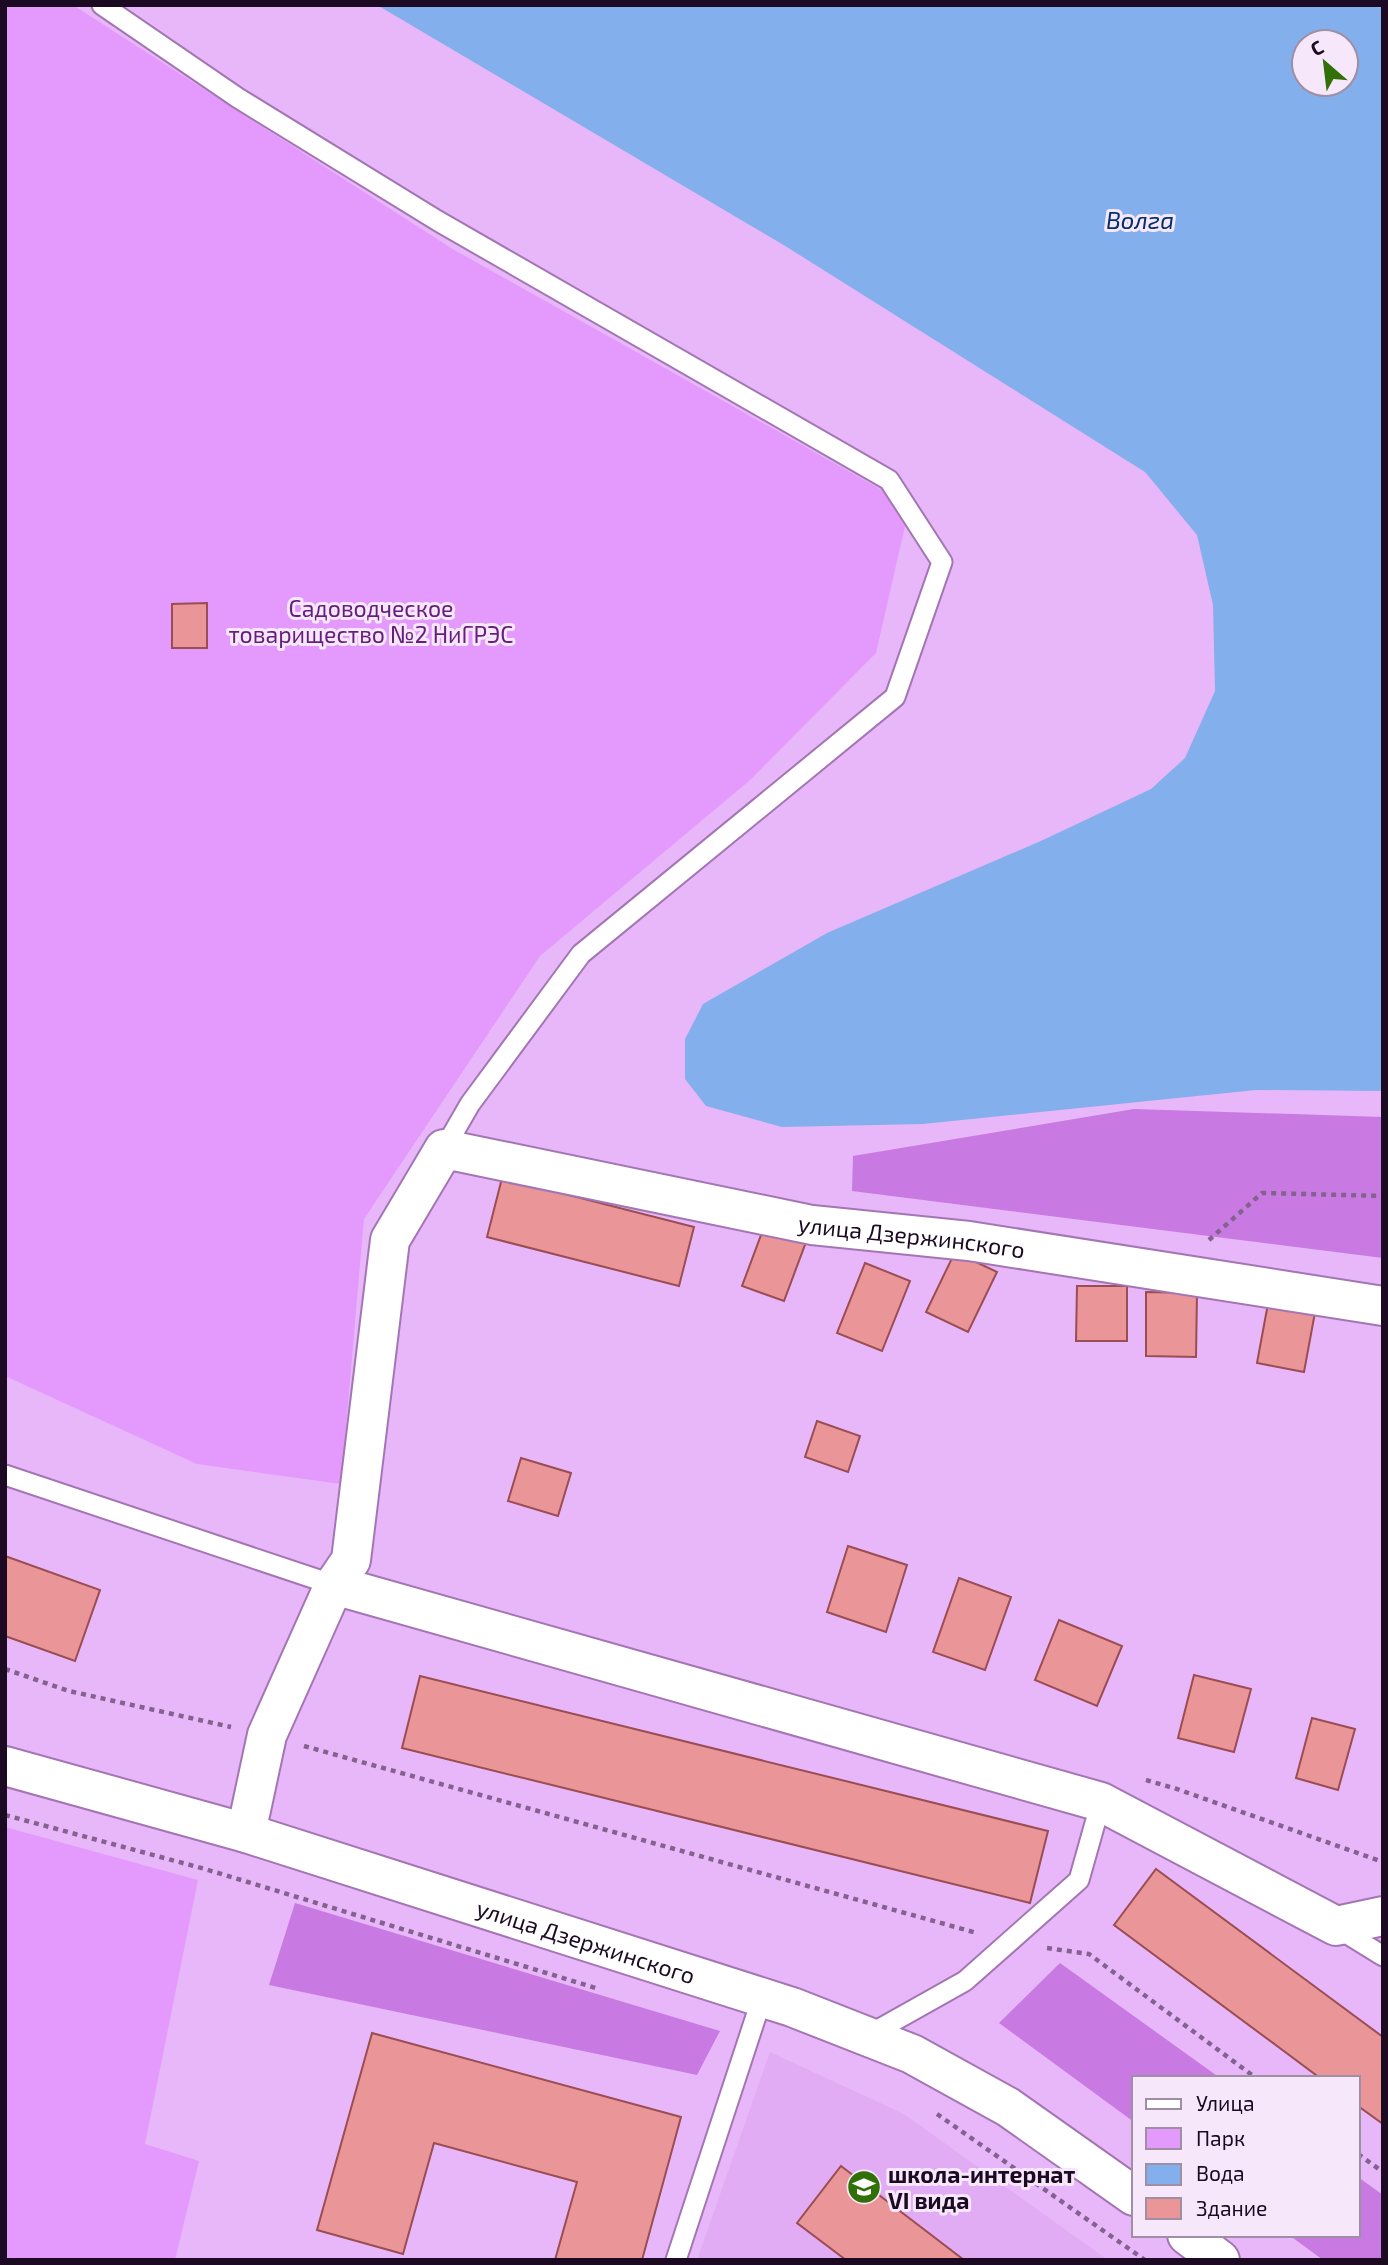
<svg xmlns="http://www.w3.org/2000/svg" width="1388" height="2265" font-family="'Exo 2',sans-serif">
<style>
.built{fill:#e2acf4}
.green{fill:#e49afd}
.forest{fill:#c879e2}
.water{fill:#84afed;fill-rule:evenodd}
.building{fill:#ea9598;stroke:#9a4d52;stroke-width:2}
.lines{fill:none;stroke-linecap:round;stroke-linejoin:round}
.service-casing{stroke:#a376b3;stroke-width:23}
.minor-casing{stroke:#a376b3;stroke-width:42}
.secondary-casing{stroke:#a376b3;stroke-width:42}
.path{stroke:#84628f;stroke-width:4.5;stroke-dasharray:5 5;stroke-linecap:butt}
.service{stroke:#fff;stroke-width:19}
.minor{stroke:#fff;stroke-width:38}
.secondary{stroke:#fff;stroke-width:38}
.labels{text-anchor:middle;dominant-baseline:central;stroke-width:6;stroke-linejoin:round;paint-order:stroke}
.park-label{font-size:23px;fill:#661d7c;stroke:#f6e7fb}
.street-label{font-size:23px;fill:#1c0a22;stroke:#f6e7fb}
.poi-label{font-size:23px;font-weight:bold;fill:#1c0a22;stroke:#f6e7fb;text-anchor:start}
.water-label{font-size:24px;font-style:italic;fill:#00306f;stroke:#f6e7fb}
</style>
<rect width="100%" height="100%" fill="#e8b7f9"/>
<polygon class="built" points="770,2052 904,2114 1108,2260 697,2260"/>
<g class="green">
<polygon points="5,5 73,5 451,248 882,490 905,526 876,653 749,781 540,956 364,1219 341,1484 197,1464 5,1376"/>
<polygon points="5,1827 198,1880 145,2144 199,2161 175,2260 5,2260"/>
</g>
<g class="forest">
<polygon points="1134,1109 1383,1117 1383,1258 852,1191 853,1156"/>
<polygon points="295,1903 720,2031 697,2075 269,1985"/>
<polygon points="1060,1963 1220,2078 1134,2078 1134,2122 999,2023"/>
<polygon points="1358,2177 1383,2195 1383,2260 1323,2260 1289,2235 1358,2235"/>
</g>
<path class="water" d="M377 5H1383V1091L1256 1090 923 1124 782 1127 706 1106 685 1079V1039L703 1004 827 933 1043 840 1151 789 1185 758 1215 691 1213 605 1197 535 1145 472 782 244ZM1304 42H1346V84H1304Z"/>
<g class="building">
<polygon points="207,603 207,648 172,648 172,604"/>
<polygon points="502,1178 694,1227 679,1286 487,1237"/>
<polygon points="764,1227 806,1242 784,1301 742,1286"/>
<polygon points="955,1252 997,1272 968,1332 926,1312"/>
<polygon points="865,1263 910,1281 882,1351 837,1333"/>
<polygon points="1077,1286 1127,1286 1127,1341 1076,1341"/>
<polygon points="1146,1292 1197,1293 1196,1357 1146,1356"/>
<polygon points="1269,1298 1316,1307 1304,1372 1257,1363"/>
<polygon points="817,1421 860,1436 848,1472 805,1457"/>
<polygon points="521,1458 571,1473 558,1516 508,1501"/>
<polygon points="848,1546 907,1565 886,1632 827,1612"/>
<polygon points="5,1556 100,1590 75,1661 5,1636"/>
<polygon points="959,1578 1011,1597 985,1670 933,1652"/>
<polygon points="1059,1620 1122,1646 1097,1706 1035,1680"/>
<polygon points="1194,1675 1251,1689 1234,1752 1178,1738"/>
<polygon points="420,1676 1048,1831 1030,1903 402,1748"/>
<polygon points="1312,1718 1355,1729 1338,1790 1296,1778"/>
<polygon points="1156,1869 1383,2037 1383,2124 1358,2106 1358,2078 1320,2078 1114,1925"/>
<polygon points="372,2033 681,2117 642,2260 555,2260 577,2182 434,2143 403,2254 317,2230"/>
<polygon points="841,2166 964,2260 846,2260 797,2223"/>
</g>
<g class="lines">
<g class="service-casing">
<g id="service">
<polyline points="102,5 238,98 438,221 889,480 942,562 895,697 581,954 470,1104 444,1149"/>
<polyline points="5,1475 334,1585"/>
<polyline points="1336,1927 1383,1956"/>
<polyline points="867,2036 965,1981 1079,1880 1101,1802"/>
<polyline points="676,2260 762,1998"/>
</g>
</g>
<g class="minor-casing">
<g id="minor">
<polyline points="334,1585 1101,1802 1336,1926 1383,1916"/>
<path id="s1" d="M246 1833 267 1735 334 1585 351 1560 390 1240 444 1149 812 1225 969 1241 1383 1306"/>
</g>
</g>
<g class="secondary-casing">
<g id="secondary">
<path id="s2" d="M5 1766 246 1833 792 2007 912 2054 1008 2107 1134 2196"/>
<polyline points="1187,2235 1220,2260"/>
</g>
</g>
<g class="path">
<polyline points="1209,1240 1262,1193 1383,1196"/>
<polyline points="5,1669 69,1691 231,1727"/>
<polyline points="304,1746 977,1933"/>
<polyline points="1146,1780 1177,1789 1383,1862"/>
<polyline points="5,1815 205,1869 599,1989"/>
<polyline points="1047,1948 1089,1954 1256,2078"/>
<polyline points="937,2114 1145,2260"/>
<polyline points="1358,2154 1383,2172"/>
</g>
<use href="#service" class="service"/>
<use href="#minor" class="minor"/>
<use href="#secondary" class="secondary"/>
</g>
<defs>
<g id="school-disc" transform="scale(1.75)"><circle r="9.5" fill="#307007" stroke="#f6e7fb"/><path d="M0-5L7-2L0 1L-7-2ZM-4 1L0 2.5L4 1V4Q0 6-4 4Z" fill="#fff"/></g>
</defs>
<g fill-rule="evenodd">
<use href="#school-disc" x="864" y="2187"/>
</g>
<g class="labels">
<g class="park-label">
<text x="371" y="608">Садоводческое<tspan x="371" dy="26">товарищество №2 НиГРЭС</tspan></text>
</g>
<g class="street-label">
<text stroke="none"><textPath href="#s1" startOffset="1199">улица Дзержинского</textPath></text>
<text stroke="none"><textPath href="#s2" startOffset="607">улица Дзержинского</textPath></text>
</g>
<g class="poi-label">
<text x="888" y="2174">школа-интернат<tspan x="888" dy="26">VI вида</tspan></text>
</g>
<g class="water-label">
<text x="1140" y="219">Волга</text>
</g>
</g>
<rect width="1388" height="2265" fill="none" stroke="#1c0a22" stroke-width="14"/>
<rect x="1132" y="2076" width="228" height="161" fill="#f6e7fb" stroke="#9f8fa4" stroke-width="2"/>
<rect x="1146" y="2099" width="35" height="10" fill="#ffffff" stroke="#9f8fa4" stroke-width="2"/>
<text x="1196" y="2111" font-size="21" fill="#1c0a22">Улица</text>
<rect x="1146" y="2128" width="35" height="21" fill="#e49afd" stroke="#9f8fa4" stroke-width="2"/>
<text x="1196" y="2146" font-size="21" fill="#1c0a22">Парк</text>
<rect x="1146" y="2164" width="35" height="21" fill="#84afed" stroke="#9f8fa4" stroke-width="2"/>
<text x="1196" y="2181" font-size="21" fill="#1c0a22">Вода</text>
<rect x="1146" y="2198" width="35" height="21" fill="#ea9598" stroke="#9f8fa4" stroke-width="2"/>
<text x="1196" y="2216" font-size="21" fill="#1c0a22">Здание</text>
<g transform="translate(1325 63) rotate(332)"><circle r="33" fill="#f6e7fb" stroke="#9f8fa4" stroke-width="2"/>
<path d="M0-5L12 26L0 18L-12 26Z" fill="#307007"/>
<text y="-10" font-size="19" font-weight="bold" text-anchor="middle" fill="#1c0a22">С</text>
</g>
</svg>
